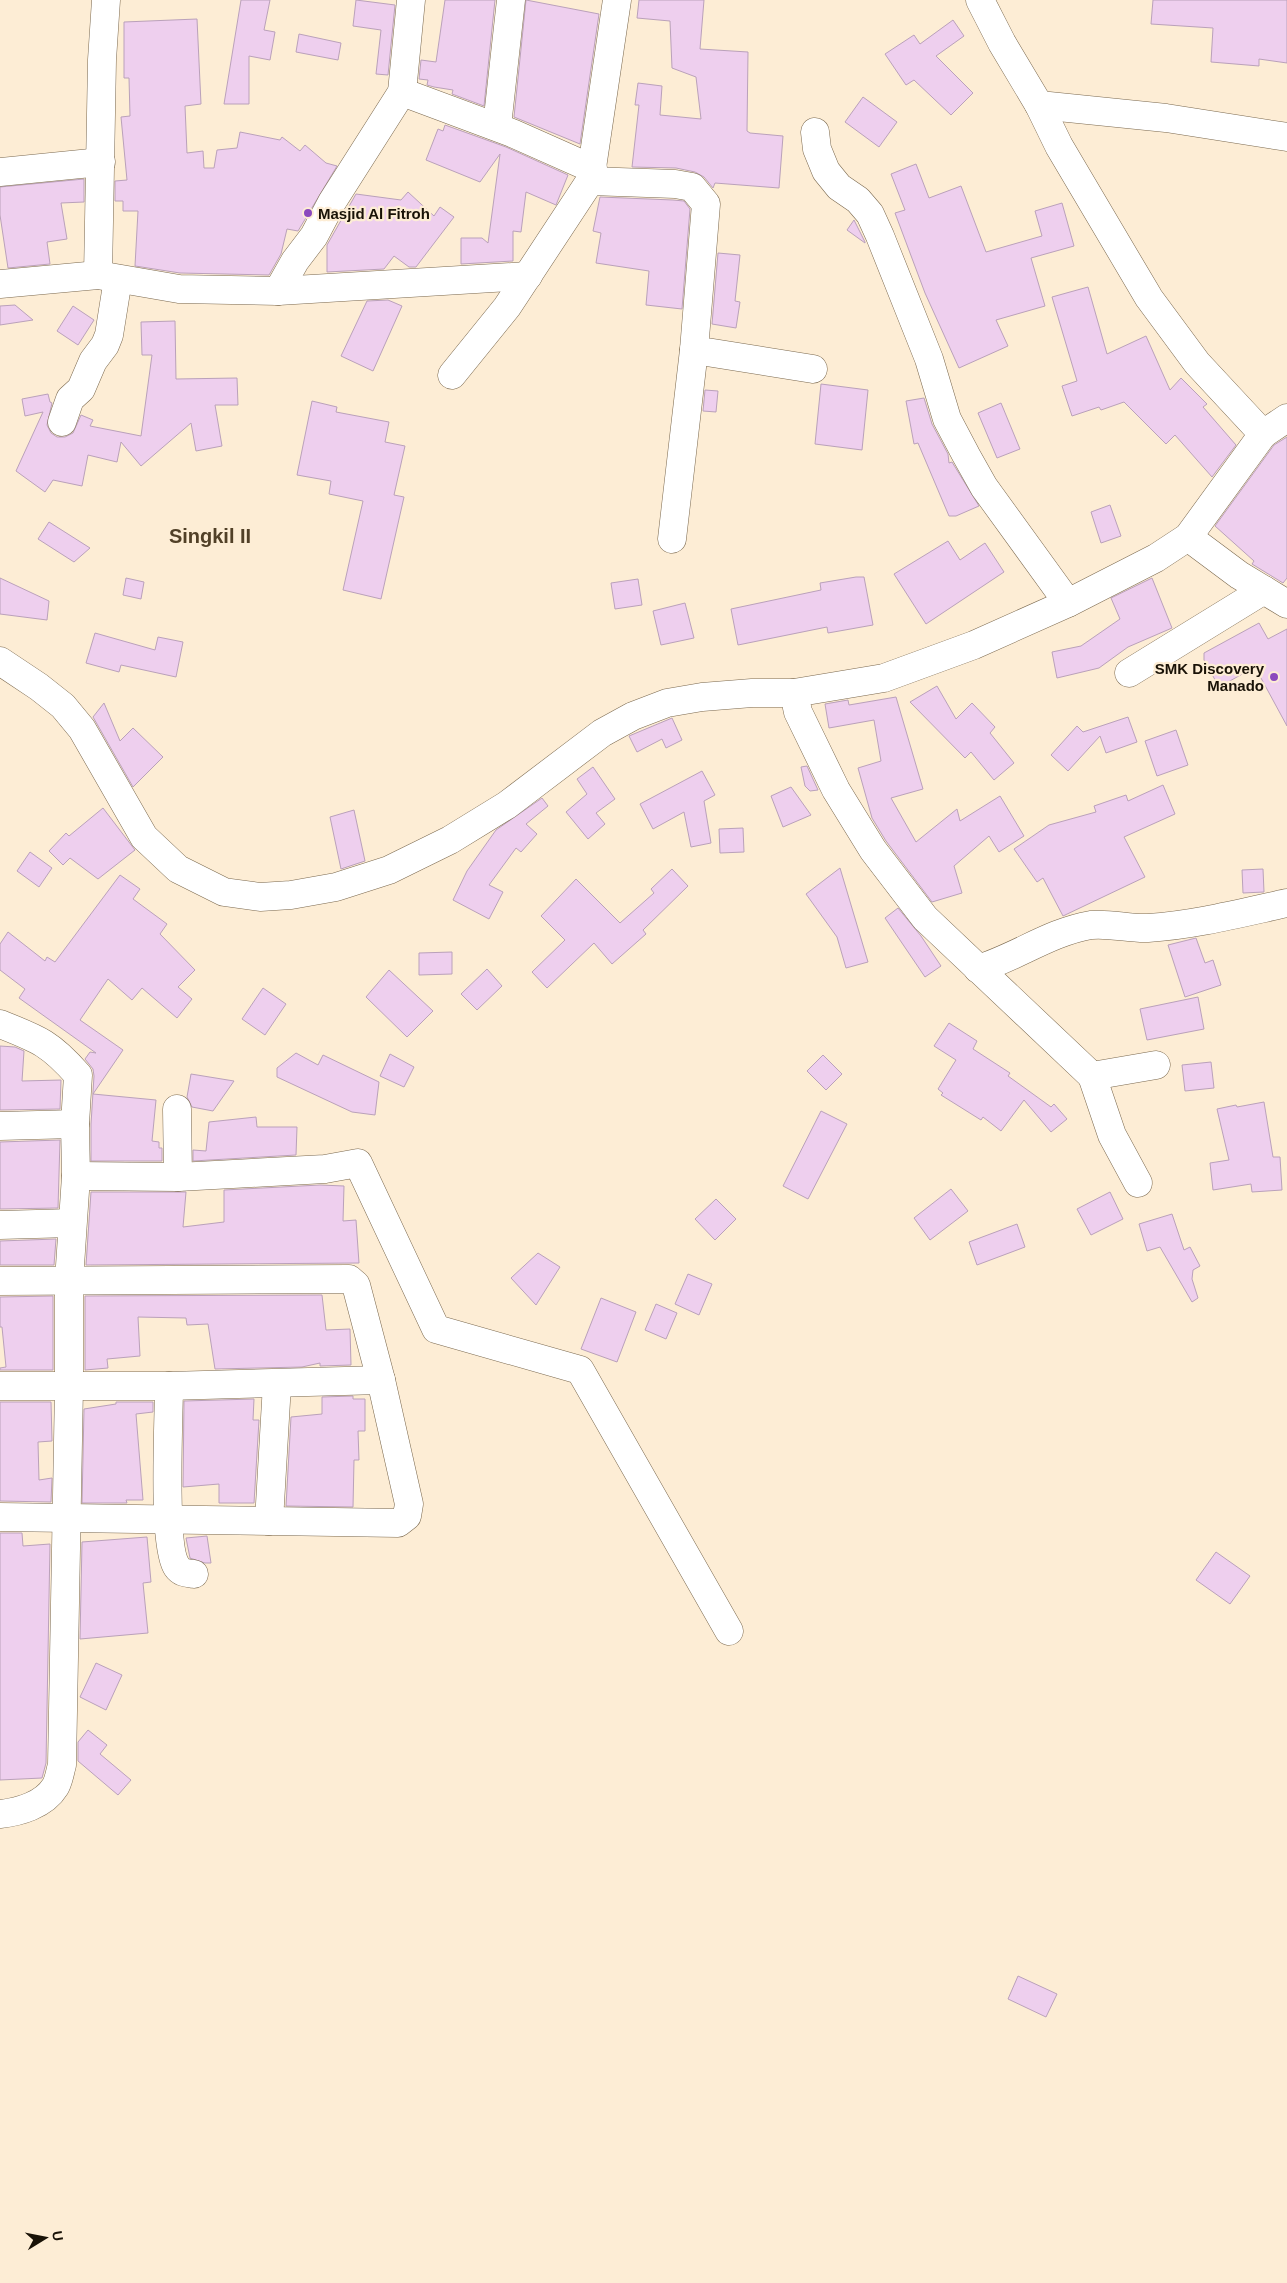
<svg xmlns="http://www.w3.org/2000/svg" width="1287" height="2283" font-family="Helvetica,sans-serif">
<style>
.building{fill:#eecfee;stroke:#baa1ba}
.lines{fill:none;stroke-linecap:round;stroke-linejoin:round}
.minor-casing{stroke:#7b694f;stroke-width:29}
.minor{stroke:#fff;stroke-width:28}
.poi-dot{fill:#8b49bd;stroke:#fdedd5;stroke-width:2}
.labels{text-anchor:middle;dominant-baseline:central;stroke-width:4.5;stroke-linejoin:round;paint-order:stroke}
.poi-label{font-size:15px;font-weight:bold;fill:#191207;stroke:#fdedd5;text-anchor:start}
.district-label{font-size:20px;font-weight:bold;fill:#514027;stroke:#fdedd5}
</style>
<rect width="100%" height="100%" fill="#fdedd5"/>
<g class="building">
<polygon points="241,0 270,0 264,30 275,32 270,60 249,56 249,104 224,104"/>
<polygon points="356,0 395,5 388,75 376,74 381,30 353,26"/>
<polygon points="445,0 495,0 484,106 452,94 453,90 434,87 427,85 428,80 419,79 421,60 436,62"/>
<polygon points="526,0 599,14 580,144 514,117"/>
<polygon points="639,0 704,0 700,49 748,52 747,131 750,133 783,136 779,188 715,183 713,188 704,177 695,172 676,168 632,167 639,105 635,105 638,83 662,86 660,115 701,119 696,77 672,68 670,21 637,18"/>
<polygon points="1153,0 1287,0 1287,63 1259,59 1259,66 1211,62 1213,28 1151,24"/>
<polygon points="197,19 201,104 185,106 187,153 203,151 204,168 214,168 217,150 237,148 240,132 280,140 282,137 300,151 305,145 326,163 337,166 298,231 287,229 281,254 269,275 180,273 135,266 138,211 123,211 123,201 115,201 115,181 127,180 121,117 130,116 129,78 124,78 124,22"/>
<polygon points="953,20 964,36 936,56 973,93 951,115 914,80 906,85 885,54 914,35 920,44"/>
<polygon points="299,34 341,43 338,60 296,52"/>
<polygon points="863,97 897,122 879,147 845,122"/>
<polygon points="445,125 506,147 568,175 556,205 526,192 521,232 513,231 513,261 461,264 461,238 482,238 488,243 500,154 480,182 426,160 438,129 443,131"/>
<polygon points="916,164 929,198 961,186 986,252 1042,236 1035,211 1062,203 1074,246 1031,258 1045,306 996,320 1008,346 959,368 925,293 895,213 905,210 891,174"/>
<polygon points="84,179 84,202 61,203 67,239 47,242 50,264 8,268 0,215 0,187"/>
<polygon points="408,192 434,216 440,207 454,217 416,267 409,267 394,256 384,269 327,272 327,245 356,194 401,200"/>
<polygon points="600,197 673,200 684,201 690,209 682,309 646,305 649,271 596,263 601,233 593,231"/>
<polygon points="854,220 865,242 865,243 847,230"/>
<polygon points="718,253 740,255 735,301 740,302 736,328 712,324"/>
<polygon points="1088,287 1107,354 1146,336 1170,390 1181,378 1207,404 1203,407 1236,445 1212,477 1175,435 1166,444 1124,402 1101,410 1099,407 1072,416 1062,386 1077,381 1052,297"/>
<polygon points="388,300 402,306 373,371 341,356 367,301"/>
<polygon points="15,305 33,320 0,325 0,306"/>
<polygon points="73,306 94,320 78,345 57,331"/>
<polygon points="175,321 176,379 237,378 238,405 215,405 222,446 196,451 191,423 141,466 121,442 117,462 88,455 82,486 53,480 45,492 16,471 43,412 25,416 22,399 48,394 50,402 52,403 47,425 51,433 57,437 65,437 73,433 81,415 93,420 90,426 141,436 152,355 142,355 141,322"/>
<polygon points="821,384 868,390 862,450 815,444"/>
<polygon points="705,390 718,391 716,412 703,411"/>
<polygon points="924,398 932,424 948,454 949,463 952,462 979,506 956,516 949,516 918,443 914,444 906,401"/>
<polygon points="312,401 337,407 336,412 389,422 385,442 405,446 394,495 404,497 381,599 343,590 363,501 329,494 331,481 297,475"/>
<polygon points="1001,403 1020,449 997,458 978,413"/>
<polygon points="1287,437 1287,578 1283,583 1252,564 1254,561 1215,526 1274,445"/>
<polygon points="1110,505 1121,536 1101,543 1091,512"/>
<polygon points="49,522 90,548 74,562 38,539"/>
<polygon points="948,541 960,560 985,543 1004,572 926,624 894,574"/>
<polygon points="856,577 864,577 873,625 828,633 827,627 738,645 731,609 821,590 820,583"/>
<polygon points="0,578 49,601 47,620 0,614"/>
<polygon points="126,578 144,582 141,599 123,595"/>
<polygon points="1152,578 1172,628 1128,647 1099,668 1057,678 1052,652 1081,646 1120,619 1111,598"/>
<polygon points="638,579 642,605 615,609 611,583"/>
<polygon points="685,603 694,638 661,645 653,611"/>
<polygon points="1259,623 1268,639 1287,629 1287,726 1255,667 1219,687 1204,660 1204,653"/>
<polygon points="95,633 155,650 158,637 183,642 176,677 121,665 119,672 86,663"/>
<polygon points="937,686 956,719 972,703 995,727 990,733 1014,763 994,780 971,752 965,758 910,702"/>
<polygon points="896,697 923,789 891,798 916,842 957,809 960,821 1000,796 1024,836 999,852 989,836 954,866 962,893 932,902 886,841 872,818 858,768 881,761 874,720 829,728 825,704 848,700 849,705"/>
<polygon points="104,703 120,741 133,728 163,757 133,787 93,717"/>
<polygon points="1128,717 1137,742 1106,753 1100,736 1068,771 1051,755 1077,726 1083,732"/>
<polygon points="672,718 682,740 666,748 662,739 637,752 629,736"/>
<polygon points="1176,730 1188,765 1157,776 1145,741"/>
<polygon points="807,766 818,790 810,791 805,786 801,767"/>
<polygon points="593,767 615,799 596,813 605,824 588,839 566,812 587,794 577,779"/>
<polygon points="702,771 715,795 704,801 711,843 691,847 684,812 653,829 640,804"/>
<polygon points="1163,785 1175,814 1124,837 1145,877 1063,916 1043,878 1037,882 1014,849 1049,825 1096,812 1094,806 1126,795 1128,801"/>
<polygon points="791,787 811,815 783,827 771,796"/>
<polygon points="542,798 548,806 526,824 537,834 521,852 516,848 489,885 503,892 489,919 453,900 467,871 496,830"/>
<polygon points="103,808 135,850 98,879 70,858 63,865 49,851 66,833 69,836"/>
<polygon points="354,810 365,861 341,869 330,817"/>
<polygon points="743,828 744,852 720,853 719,829"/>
<polygon points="30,852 52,868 39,887 17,871"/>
<polygon points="840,868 868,962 846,968 837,937 806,894"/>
<polygon points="672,869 688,886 643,930 646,934 612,964 594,943 547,988 532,972 565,940 541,916 576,879 620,923 654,893 651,889"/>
<polygon points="1263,869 1264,892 1243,893 1242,870"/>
<polygon points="120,875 140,889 133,899 167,924 160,934 195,970 178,987 192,999 177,1018 142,988 132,1000 108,979 80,1020 123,1050 93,1094 156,1100 152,1141 159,1142 159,1148 162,1148 162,1161 91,1161 91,1124 94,1076 93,1069 85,1059 90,1052 96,1053 19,998 25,989 0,970 0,944 8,932 45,961 47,957 55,962"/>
<polygon points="898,908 921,936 941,966 925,977 885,918"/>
<polygon points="1196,938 1205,963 1213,960 1221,985 1185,997 1168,945"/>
<polygon points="452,952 452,974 419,975 419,953"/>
<polygon points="487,969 502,986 477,1010 461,994"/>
<polygon points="389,970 433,1011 407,1037 366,997"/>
<polygon points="263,988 286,1004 265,1035 242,1019"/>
<polygon points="1198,997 1204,1029 1147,1040 1140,1009"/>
<polygon points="949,1023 977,1041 973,1049 1010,1073 1008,1076 1051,1107 1054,1104 1067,1119 1051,1132 1024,1100 1001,1131 983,1117 981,1120 941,1095 943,1093 938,1089 956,1060 934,1046"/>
<polygon points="0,1046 15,1047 24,1051 22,1081 61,1080 60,1109 0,1110"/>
<polygon points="296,1053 318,1065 323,1055 379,1082 375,1115 352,1112 277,1077 277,1068"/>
<polygon points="390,1054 414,1067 404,1087 380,1076"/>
<polygon points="823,1055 842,1074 826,1090 807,1071"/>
<polygon points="1211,1062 1214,1088 1185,1091 1182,1065"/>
<polygon points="191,1074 234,1081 213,1111 192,1107 187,1097"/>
<polygon points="1264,1102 1273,1157 1280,1157 1282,1190 1252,1192 1251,1184 1213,1190 1210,1163 1229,1160 1217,1109 1236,1105 1237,1107"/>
<polygon points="821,1111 847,1124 808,1199 783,1186"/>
<polygon points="256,1117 257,1127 297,1127 296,1155 193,1161 193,1150 206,1151 209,1122"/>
<polygon points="60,1140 58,1208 0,1209 0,1142"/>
<polygon points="320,1185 344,1186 343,1221 356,1220 359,1263 86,1265 91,1192 186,1192 183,1227 224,1222 224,1190"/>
<polygon points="951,1189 968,1211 930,1240 914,1218"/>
<polygon points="1110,1192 1123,1219 1091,1235 1077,1209"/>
<polygon points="716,1199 736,1219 715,1240 695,1219"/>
<polygon points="1172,1214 1184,1250 1190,1247 1200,1266 1193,1270 1192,1279 1198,1298 1192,1302 1160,1247 1147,1251 1139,1224"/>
<polygon points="1017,1224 1025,1247 977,1265 969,1242"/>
<polygon points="56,1239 54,1265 0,1265 0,1241"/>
<polygon points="538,1253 560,1267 536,1305 511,1278"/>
<polygon points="688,1274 712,1284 699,1315 675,1304"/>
<polygon points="322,1295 326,1330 350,1329 351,1365 320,1366 320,1363 302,1367 215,1369 208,1324 187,1325 186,1318 138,1317 140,1356 107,1359 108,1368 85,1370 85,1296"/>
<polygon points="53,1296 53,1370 0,1370 0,1368 6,1367 2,1327 0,1327 0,1297"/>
<polygon points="601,1298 636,1312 617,1362 581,1349"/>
<polygon points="656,1304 677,1313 666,1339 645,1330"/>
<polygon points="353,1396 353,1399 365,1399 365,1431 358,1431 359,1460 354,1460 353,1507 286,1506 291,1417 322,1414 322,1397"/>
<polygon points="254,1399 253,1420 259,1420 254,1503 219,1503 219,1484 183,1487 184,1401"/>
<polygon points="0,1402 51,1402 52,1441 38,1442 39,1480 52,1478 51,1502 0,1501"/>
<polygon points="116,1402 153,1402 153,1412 136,1414 143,1500 126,1500 127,1503 82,1503 84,1409 116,1404"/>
<polygon points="0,1533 22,1533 23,1546 50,1544 46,1763 42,1778 0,1780"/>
<polygon points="207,1536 211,1563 205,1563 190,1558 186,1538"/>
<polygon points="147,1537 151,1582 143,1583 148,1633 80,1639 82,1542"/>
<polygon points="1216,1552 1250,1576 1230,1604 1196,1580"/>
<polygon points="96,1663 122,1675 106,1710 80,1697"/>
<polygon points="88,1730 107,1745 100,1754 131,1780 118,1795 78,1761 78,1742"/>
<polygon points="1018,1976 1057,1994 1046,2017 1008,1999"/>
</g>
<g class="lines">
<g class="minor-casing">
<g id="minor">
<polyline points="402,92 512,133 593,169"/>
<polyline points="1039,105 1166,118 1287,137"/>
<polyline points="497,126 511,0"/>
<polyline points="815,132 817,149 826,171 839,187 858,200 870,214 880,236 929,359 947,419 966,455 984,487 1068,603"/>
<polyline points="0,172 101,162"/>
<polyline points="590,181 675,184 692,187 706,204 694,350 813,369"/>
<polyline points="98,275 102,60 106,0"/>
<polyline points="0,284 98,275 179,289 278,291 528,276"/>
<polyline points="278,291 295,261 314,236 332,202 402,92 411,0"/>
<polyline points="452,375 507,307 590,181 617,0"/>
<polyline points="62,422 70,399 81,389 93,361 105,345 109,335 118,279"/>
<polyline points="1263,434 1287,418"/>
<polyline points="1188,537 1239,575 1287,604"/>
<polyline points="672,539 694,350"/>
<polyline points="0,661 39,687 63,706 82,729 144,837 178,869 224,892 260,897 291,895 336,887 389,870 450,840 507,805 602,733 633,716 667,703 702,697 752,693 794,693 884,678 974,645 1068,603 1156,558 1188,537 1263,434 1197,363 1149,298 1059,146 1039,105 1002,43 980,0"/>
<polyline points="1129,673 1264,590"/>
<polyline points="794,693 798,712 836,790 873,850 925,918 1092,1076 1156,1065"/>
<path d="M978 969C1017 957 1050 932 1091 925 1110 923 1130 929 1148 928 1195 925 1241 913 1287 903"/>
<path d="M0 1024C38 1039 50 1043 78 1075L75 1124 76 1176 69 1281V1387L62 1765C60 1771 59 1781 55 1787 44 1805 19 1812 0 1814"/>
<polyline points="1092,1076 1112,1135 1138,1183"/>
<polyline points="0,1126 75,1124"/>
<polyline points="76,1176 178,1177 177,1109"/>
<polyline points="178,1177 325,1169 358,1163 436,1329 580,1370 729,1631"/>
<polyline points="0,1225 72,1223"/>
<polyline points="0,1281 349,1279 356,1285 381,1380 409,1504 407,1516 398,1523 0,1517"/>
<polyline points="0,1386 169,1386 381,1380"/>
<path d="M169 1386C169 1418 162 1547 177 1567 181 1573 187 1573 194 1574"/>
<polyline points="269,1521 277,1384"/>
</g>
</g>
<use href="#minor" class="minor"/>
</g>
<g class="poi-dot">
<circle cx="308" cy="213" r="5"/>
<circle cx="1274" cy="677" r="5"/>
</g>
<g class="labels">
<g class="poi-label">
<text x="318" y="213">Masjid Al Fitroh</text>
<text x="1264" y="668" text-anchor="end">SMK Discovery<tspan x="1264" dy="17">Manado</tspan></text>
</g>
<g class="district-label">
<text x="210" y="536">Singkil II</text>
</g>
</g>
<g transform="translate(45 2238) rotate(80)" stroke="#fdedd5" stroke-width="4" paint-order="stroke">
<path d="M0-4L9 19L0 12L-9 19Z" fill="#191207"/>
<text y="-8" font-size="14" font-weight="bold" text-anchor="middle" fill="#191207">U</text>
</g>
</svg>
